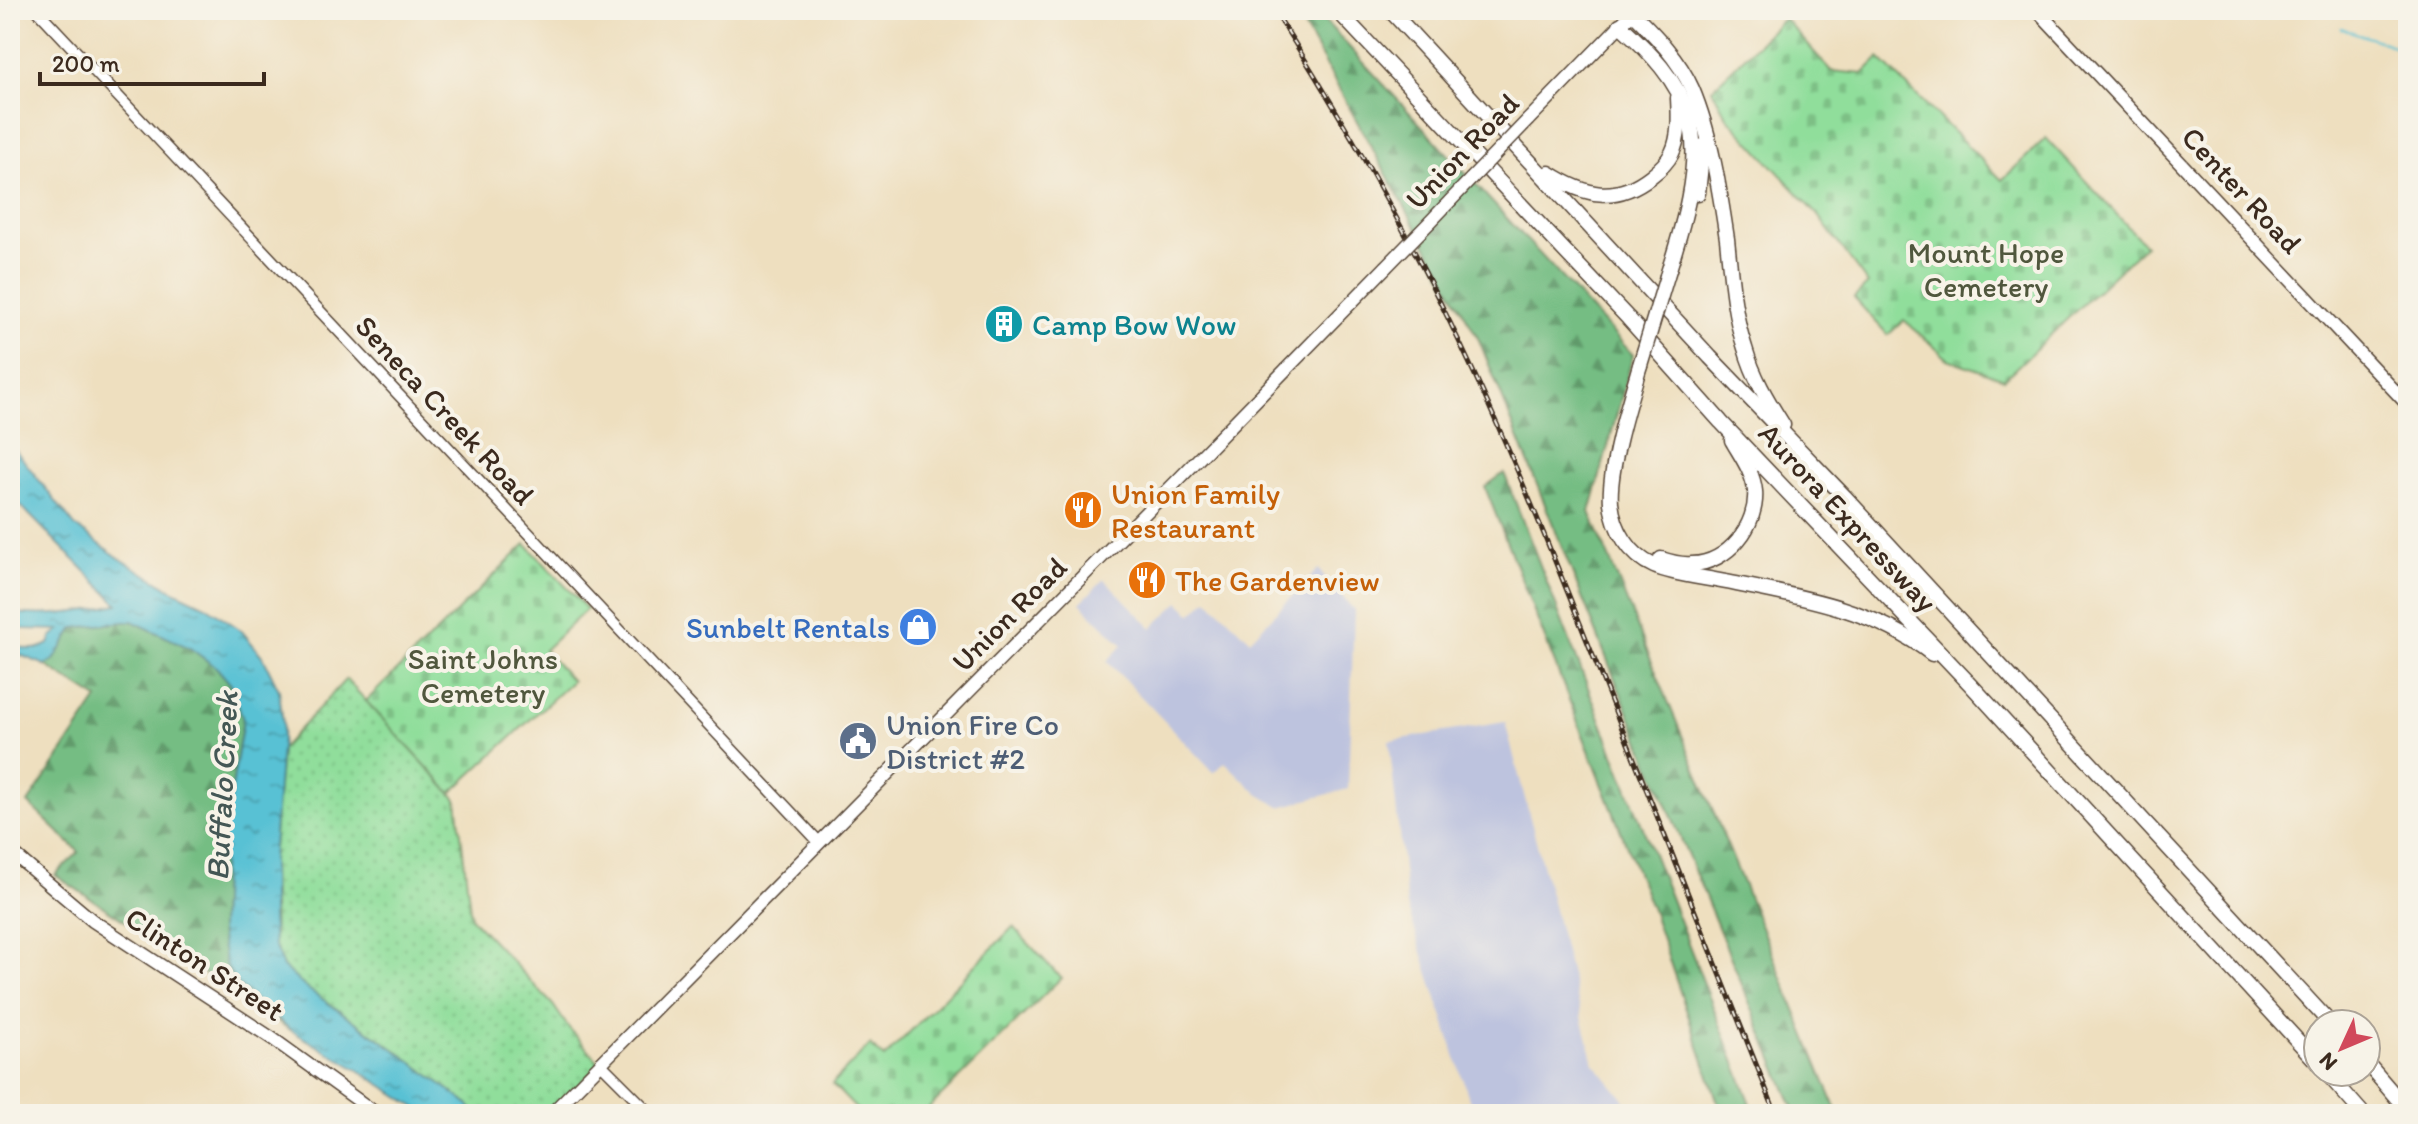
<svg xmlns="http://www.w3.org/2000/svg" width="2418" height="1124" font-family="Itim,sans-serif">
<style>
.industrial{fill:#bdc3de}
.grass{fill:url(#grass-dots);stroke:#66845c;stroke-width:2}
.forest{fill:url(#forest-firs);stroke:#587450;stroke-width:2}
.cemetery{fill:url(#cemetery-stones);stroke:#66845c;stroke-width:2}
.water{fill:url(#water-ripples);stroke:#4a7679;stroke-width:2}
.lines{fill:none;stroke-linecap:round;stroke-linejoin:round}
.stream{stroke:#58c1d4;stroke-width:2}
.minor-casing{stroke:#564536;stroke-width:13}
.major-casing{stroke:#564536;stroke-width:15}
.highway-casing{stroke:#564536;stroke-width:17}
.minor{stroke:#fff;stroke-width:10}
.major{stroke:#fff;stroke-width:12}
.highway{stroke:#fff;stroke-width:14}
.rail-casing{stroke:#3b2a1e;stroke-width:5}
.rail{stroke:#f7f3e8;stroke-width:2;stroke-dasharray:6;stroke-linecap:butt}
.major-bridge-casing{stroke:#564536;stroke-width:15;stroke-linecap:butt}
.highway-bridge-casing{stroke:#564536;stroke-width:17;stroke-linecap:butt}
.major-bridge{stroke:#fff;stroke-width:12}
.highway-bridge{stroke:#fff;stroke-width:14}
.labels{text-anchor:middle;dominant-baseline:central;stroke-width:8;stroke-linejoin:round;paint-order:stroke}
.street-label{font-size:30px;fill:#3b2a1e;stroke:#f7f3e8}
.park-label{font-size:30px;fill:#50573d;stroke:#f7f3e8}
.culture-label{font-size:30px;fill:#0d838f;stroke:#f7f3e8;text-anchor:start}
.food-label{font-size:30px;fill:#c56008;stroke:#f7f3e8;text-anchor:start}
.shop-label{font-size:30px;fill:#366cbe;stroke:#f7f3e8;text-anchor:end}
.service-label{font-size:30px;fill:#4e5e75;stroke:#f7f3e8;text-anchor:start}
.water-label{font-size:32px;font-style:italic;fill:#445755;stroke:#f7f3e8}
</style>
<defs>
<pattern id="grass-dots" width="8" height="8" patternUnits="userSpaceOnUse" patternTransform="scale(2)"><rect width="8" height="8" fill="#90de9b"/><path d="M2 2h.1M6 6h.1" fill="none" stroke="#7dbf85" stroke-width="1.8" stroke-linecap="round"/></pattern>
<pattern id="forest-firs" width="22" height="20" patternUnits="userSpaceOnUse" patternTransform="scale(2)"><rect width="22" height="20" fill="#74bd83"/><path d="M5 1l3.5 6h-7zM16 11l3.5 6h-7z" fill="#609a6b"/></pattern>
<pattern id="cemetery-stones" width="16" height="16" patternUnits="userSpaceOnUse" patternTransform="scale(2)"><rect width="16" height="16" fill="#90de9b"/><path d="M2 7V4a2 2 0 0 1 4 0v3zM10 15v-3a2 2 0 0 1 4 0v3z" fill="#7dbf85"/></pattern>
<pattern id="water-ripples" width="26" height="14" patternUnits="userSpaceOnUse" patternTransform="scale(2)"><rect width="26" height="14" fill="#58c1d4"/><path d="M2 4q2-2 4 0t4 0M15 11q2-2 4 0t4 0" fill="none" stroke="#4a9dab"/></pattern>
</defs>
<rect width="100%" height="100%" fill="#f7f3e8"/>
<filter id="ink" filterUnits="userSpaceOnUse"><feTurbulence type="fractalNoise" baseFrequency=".0125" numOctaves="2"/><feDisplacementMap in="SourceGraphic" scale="16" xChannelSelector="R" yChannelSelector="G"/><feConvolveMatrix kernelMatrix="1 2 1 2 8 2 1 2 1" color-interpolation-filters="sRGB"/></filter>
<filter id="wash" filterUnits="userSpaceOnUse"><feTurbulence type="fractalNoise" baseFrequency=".006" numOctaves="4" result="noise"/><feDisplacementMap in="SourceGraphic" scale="32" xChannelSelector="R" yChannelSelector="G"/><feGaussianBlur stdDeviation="1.8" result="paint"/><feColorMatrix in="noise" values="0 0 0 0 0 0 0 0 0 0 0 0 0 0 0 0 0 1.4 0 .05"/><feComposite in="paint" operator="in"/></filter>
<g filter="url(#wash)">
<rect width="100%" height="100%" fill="#eedfbf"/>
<g class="industrial">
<polygon points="1318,569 1354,610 1348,789 1280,807 1258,794 1225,762 1214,773 1107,661 1123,645 1080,603 1104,579 1152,628 1179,602 1192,614 1208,599 1250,640"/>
<polygon points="1505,722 1594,1063 1636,1114 1474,1114 1407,906 1389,741"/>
</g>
<polygon class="grass" points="346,679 457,800 471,918 553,1005 568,1027 600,1063 550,1114 477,1114 465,1102 397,1051 305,987 283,967 274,945 272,860 281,749"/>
<g class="forest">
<polygon points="1295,10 1315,10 1633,355 1590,512 1838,1114 1796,1114 1629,714 1479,340"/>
<polygon points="1504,473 1755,1114 1722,1114 1652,910 1485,487"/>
<polygon points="132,621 190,648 217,668 233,687 243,719 223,844 220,930 236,983 292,1031 55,875 79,852 28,803 98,699 45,665 54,660 74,628"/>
</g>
<g class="cemetery">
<polygon points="1784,18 1831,71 1863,74 1879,58 2002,180 2046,138 2145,245 2004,379 1948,359 1904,320 1888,335 1854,298 1868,284 1816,213 1727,117 1712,89"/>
<polygon points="526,544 587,609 544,650 572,681 451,793 366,701"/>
<polygon points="1013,927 1061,978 923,1114 861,1114 832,1084 870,1045 884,1058"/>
</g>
<path class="water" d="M10 443 75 526 119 558 174 591 206 606 241 630 263 657 279 690 283 724 272 860V915L274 945 283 967 305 987 397 1051 465 1102 477 1114H426L360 1071 292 1031 236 983 225 963 220 930 223 844 243 720 233 687 217 668 190 648 132 621 74 628 54 660 45 665 10 651V642C24 650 34 652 49 644L52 636 60 630 24 629 10 626V612C44 618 85 612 118 604L10 495Z"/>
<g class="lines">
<polyline class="stream" points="2341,28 2408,51"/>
</g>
</g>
<g filter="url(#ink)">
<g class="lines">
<g class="minor-casing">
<g id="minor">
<polyline points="37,10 819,842"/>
<polyline points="600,1063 651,1114"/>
</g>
</g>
<g class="major-casing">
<g id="major">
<polyline points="2037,10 2408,405"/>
<polyline points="1528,120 1635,10"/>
<polyline points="1430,222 1471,179"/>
<polyline points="10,851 93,921 273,1039 377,1114"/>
<polyline points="551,1114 1178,480 1386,267"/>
</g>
</g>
<g class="highway-casing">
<g id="highway">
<polyline points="1337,10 1628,318 1721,422 1971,685 2318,1063"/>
<polyline points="1390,10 1710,357 1845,497 2331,1024"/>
<path d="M1632 12C1655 35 1679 59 1692 89 1711 134 1720 192 1727 239 1731 276 1733 312 1745 348 1753 376 1767 400 1783 425"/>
<path d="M1620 25C1649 51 1678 80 1689 118 1703 164 1681 232 1667 276"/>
<path d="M1549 173C1585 196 1615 204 1651 176 1659 170 1668 161 1672 153 1680 137 1679 115 1678 98"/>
<polyline points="1698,193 1703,146"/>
<path d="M1640 365C1630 399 1608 469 1611 503 1614 529 1629 555 1654 566 1675 575 1703 577 1726 582 1797 596 1873 608 1932 654"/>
<path d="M1661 559C1670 562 1683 565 1692 564 1728 563 1758 525 1755 491 1753 472 1741 456 1732 440"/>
<polyline points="2366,1062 2408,1111"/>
<polyline points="2326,1072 2363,1114"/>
</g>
</g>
<use href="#minor" class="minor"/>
<use href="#major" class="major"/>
<use href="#highway" class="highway"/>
<g class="rail-casing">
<path id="rail" d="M1274 10C1334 104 1390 201 1440 302 1505 433 1559 570 1613 706 1667 842 1721 978 1776 1114"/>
</g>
<use href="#rail" class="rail"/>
<g class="major-bridge-casing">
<g id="major-bridge">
<polyline points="1471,179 1528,120"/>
<polyline points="1386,267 1430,222"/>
</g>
</g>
<g class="highway-bridge-casing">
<polyline id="highway-bridge" points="1640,365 1667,276"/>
</g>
<use href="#major-bridge" class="major-bridge"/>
<use href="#highway-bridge" class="highway-bridge"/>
</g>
</g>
<defs>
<g id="building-disc" transform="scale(2)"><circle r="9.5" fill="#0f9aa8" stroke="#f7f3e8"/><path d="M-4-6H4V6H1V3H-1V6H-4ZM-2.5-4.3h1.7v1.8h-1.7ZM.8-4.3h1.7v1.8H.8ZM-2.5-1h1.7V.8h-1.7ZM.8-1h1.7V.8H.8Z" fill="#fff"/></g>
<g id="restaurant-disc" transform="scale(2)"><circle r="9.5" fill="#e8710a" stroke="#f7f3e8"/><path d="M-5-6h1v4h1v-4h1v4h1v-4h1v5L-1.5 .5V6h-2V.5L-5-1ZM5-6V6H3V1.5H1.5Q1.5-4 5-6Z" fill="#fff"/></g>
<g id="shop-disc" transform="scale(2)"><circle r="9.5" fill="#3f7fe0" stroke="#f7f3e8"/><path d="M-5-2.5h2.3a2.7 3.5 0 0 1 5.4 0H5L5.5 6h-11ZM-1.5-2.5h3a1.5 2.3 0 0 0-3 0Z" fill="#fff"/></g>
<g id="civic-disc" transform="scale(2)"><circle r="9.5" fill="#5c6f8a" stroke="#f7f3e8"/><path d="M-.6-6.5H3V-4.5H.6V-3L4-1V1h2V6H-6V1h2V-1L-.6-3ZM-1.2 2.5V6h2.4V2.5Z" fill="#fff"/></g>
</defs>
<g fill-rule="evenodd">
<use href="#building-disc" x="1004" y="324"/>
<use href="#restaurant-disc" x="1083" y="510"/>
<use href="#restaurant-disc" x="1147" y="580"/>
<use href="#shop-disc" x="918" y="627"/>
<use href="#civic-disc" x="858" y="741"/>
</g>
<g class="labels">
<g class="street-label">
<text transform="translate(1462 151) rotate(-46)">Union Road</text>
<text transform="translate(2242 190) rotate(47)">Center Road</text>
<text transform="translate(445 410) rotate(47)">Seneca Creek Road</text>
<text transform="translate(1848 517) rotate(47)">Aurora Expressway</text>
<text transform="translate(1009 614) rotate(-45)">Union Road</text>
<text transform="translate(205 964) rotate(33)">Clinton Street</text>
</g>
<g class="park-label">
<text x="1986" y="252">Mount Hope<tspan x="1986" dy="34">Cemetery</tspan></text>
<text x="483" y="658">Saint Johns<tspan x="483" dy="34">Cemetery</tspan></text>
</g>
<g class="culture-label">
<text x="1032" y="324">Camp Bow Wow</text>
</g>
<g class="food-label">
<text x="1111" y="493">Union Family<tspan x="1111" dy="34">Restaurant</tspan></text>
<text x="1175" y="580">The Gardenview</text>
</g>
<g class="shop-label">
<text x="890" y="627">Sunbelt Rentals</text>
</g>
<g class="service-label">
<text x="886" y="724">Union Fire Co<tspan x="886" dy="34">District #2</tspan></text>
</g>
<g class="water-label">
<text transform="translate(222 786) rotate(-87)">Buffalo Creek</text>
</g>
</g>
<rect width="2418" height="1124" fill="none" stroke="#f7f3e8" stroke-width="40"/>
<g transform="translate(2342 1048) rotate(226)"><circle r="38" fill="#f7f3e8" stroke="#aca397" stroke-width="2"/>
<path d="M0-6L14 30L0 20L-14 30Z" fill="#d1495b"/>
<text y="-12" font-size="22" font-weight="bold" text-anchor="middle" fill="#3b2a1e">N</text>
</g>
<path d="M40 72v12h224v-12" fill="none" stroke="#3b2a1e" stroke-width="4"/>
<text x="52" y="72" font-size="24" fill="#3b2a1e" stroke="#f7f3e8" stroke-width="6" paint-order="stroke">200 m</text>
</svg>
